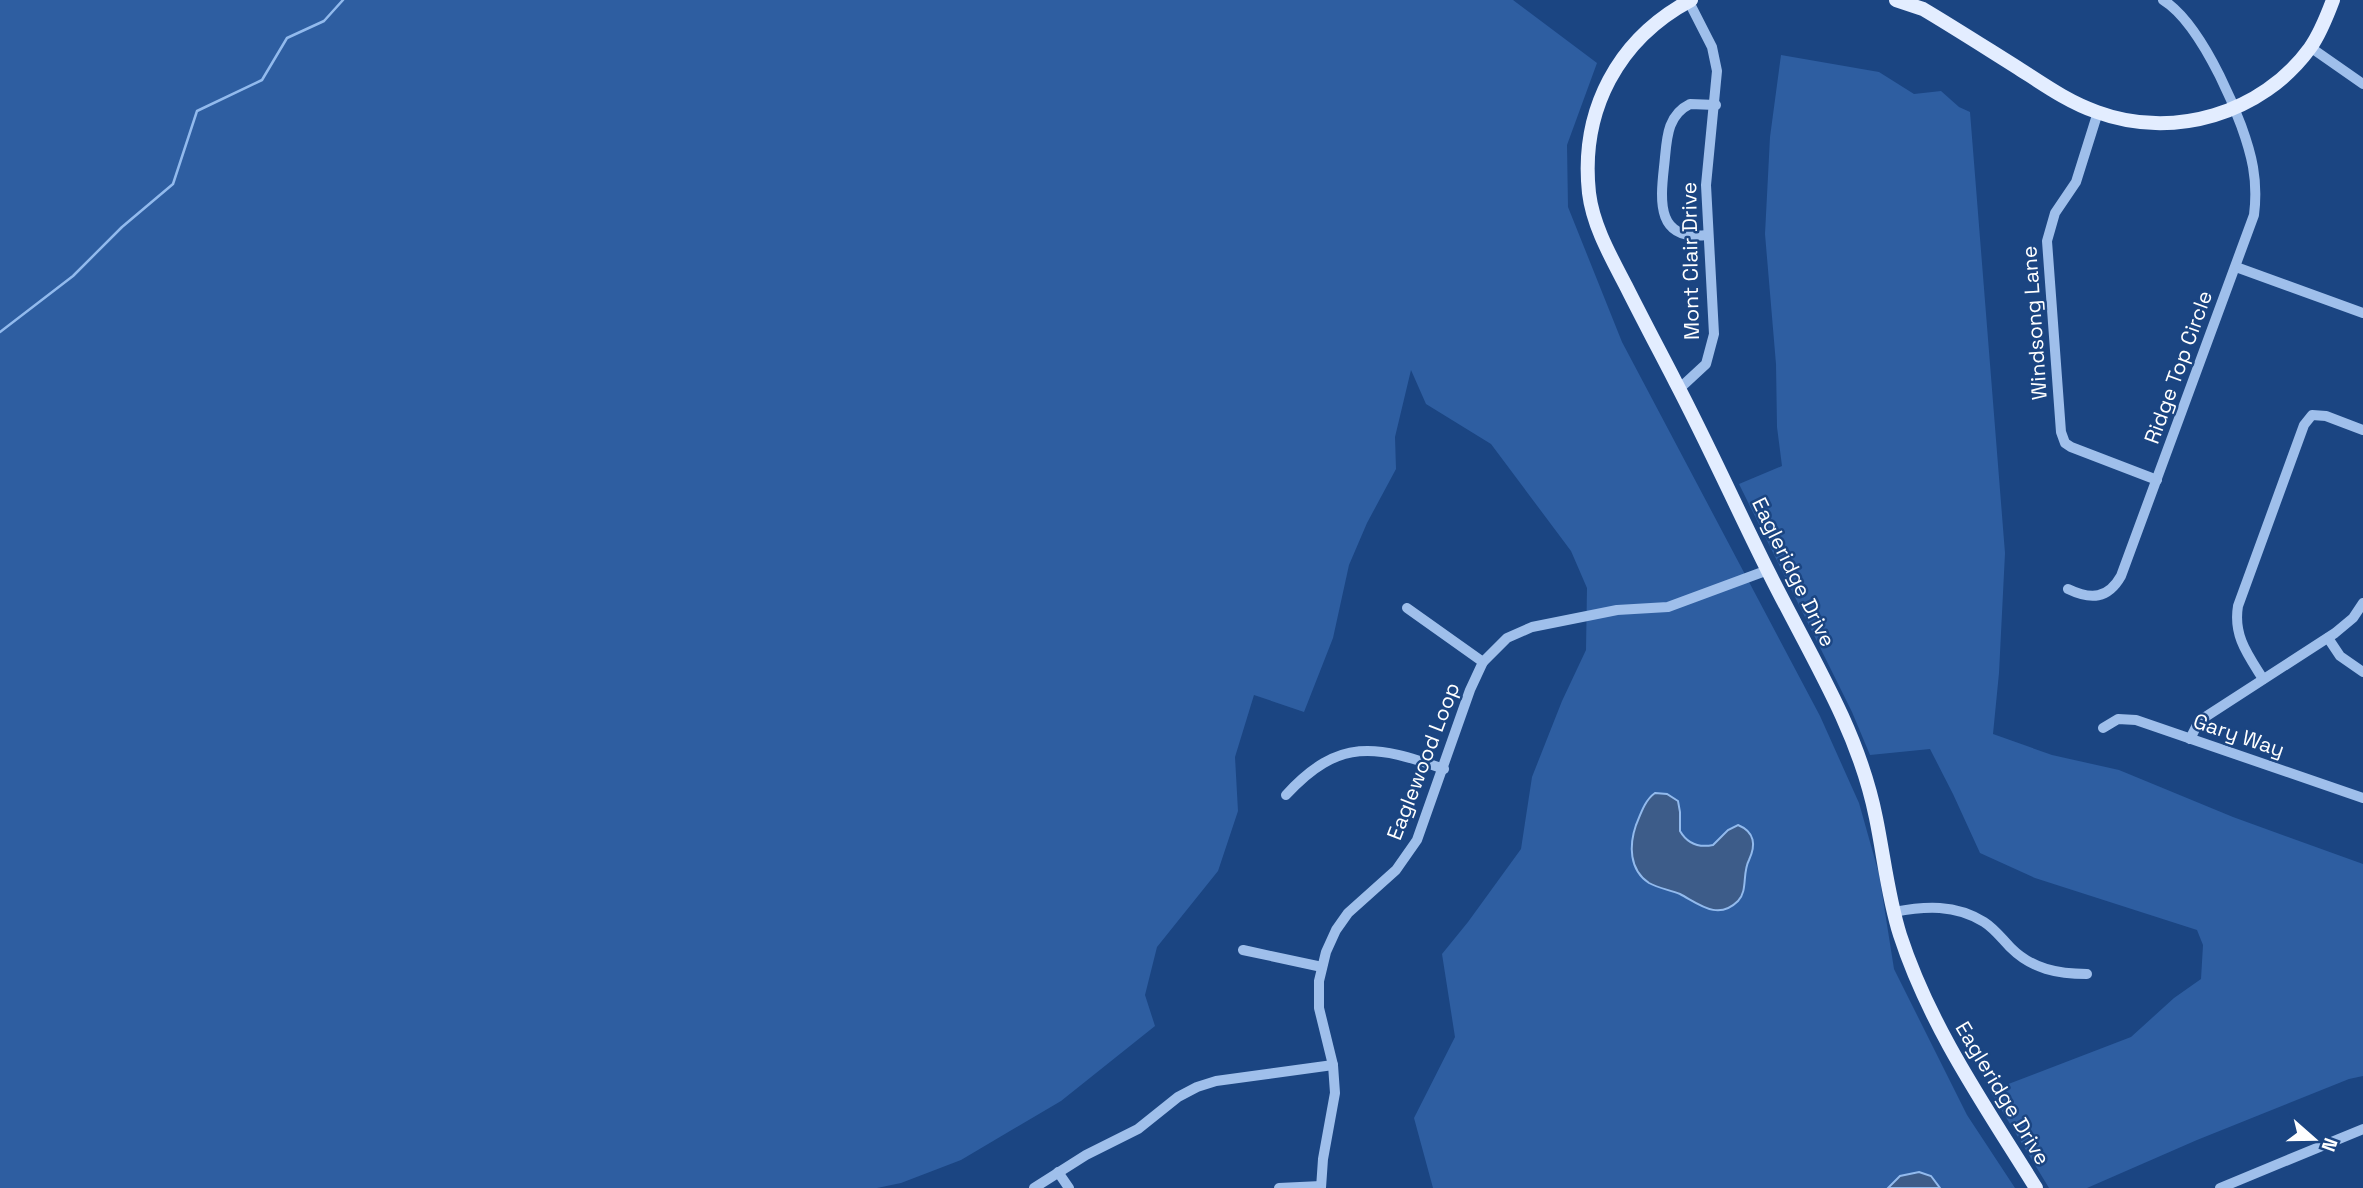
<svg xmlns="http://www.w3.org/2000/svg" width="2363" height="1188" font-family="'Space Grotesk',sans-serif">
<style>
.green{fill:#2e5ea1}
.water{fill:#3d5c89;stroke:#92baed;stroke-width:2}
.lines{fill:none;stroke-linecap:round;stroke-linejoin:round}
.stream{stroke:#92baed;stroke-width:2.5}
.minor{stroke:#9fbfeb;stroke-width:10}
.major{stroke:#e3edff;stroke-width:14}
.labels{text-anchor:middle;dominant-baseline:central;stroke-width:5;stroke-linejoin:round;paint-order:stroke}
.street-label{font-size:21px;fill:#fff;stroke:#1b4582}
</style>
<rect width="100%" height="100%" fill="#1b4582"/>
<g class="green">
<polygon points="0,0 1513,0 1597,63 1567,145 1568,207 1622,342 1820,716 1859,803 1879,874 1894,969 1967,1115 2015,1188 1433,1188 1414,1118 1455,1037 1442,954 1468,922 1521,849 1532,777 1562,701 1586,650 1587,588 1571,551 1491,444 1426,404 1411,370 1395,437 1396,469 1367,523 1349,565 1333,638 1304,712 1254,695 1235,757 1238,811 1218,871 1157,947 1145,995 1155,1026 1061,1101 961,1160 901,1183 877,1188 0,1188"/>
<polygon points="1781,55 1879,72 1914,94 1941,91 1959,107 1970,112 2005,553 1999,673 1993,734 2052,755 2119,770 2233,817 2363,864 2363,1076 2349,1079 2197,1140 2087,1188 2049,1188 1990,1091 2131,1037 2174,998 2201,979 2203,945 2197,930 2035,878 1980,853 1953,794 1930,749 1870,755 1852,712 1739,484 1782,466 1777,427 1776,364 1765,234 1770,137"/>
</g>
<g class="water">
<path d="M1655 793 1667 794 1678 801 1680 812V831C1687 843 1698 848 1713 845L1728 830 1738 825C1755 832 1756 845 1749 860 1742 873 1748 891 1738 901 1718 921 1699 904 1680 894 1670 890 1658 888 1649 883 1629 870 1629 845 1636 825 1641 813 1645 800 1655 793Z"/>
<polygon points="1919,1172 1931,1176 1940,1188 1888,1188 1900,1176"/>
</g>
<g class="lines">
<polyline class="stream" points="0,332 73,276 122,227 173,184 197,111 262,80 287,38 324,21 343,0"/>
<g class="minor">
<polyline points="2310,47 2363,84"/>
<polyline points="2098,112 2076,182 2055,213 2047,241 2061,432 2065,443 2071,447 2157,480"/>
<path d="M1707 235C1657 241 1660 203 1664 167 1667 143 1665 116 1690 104L1716 105"/>
<polyline points="2236,267 2363,313"/>
<polyline points="1679,389 1706,364 1714,334 1706,185 1717,71 1712,47 1688,0"/>
<path d="M2068 589C2091 600 2108 599 2121 576L2254 215C2256 199 2256 184 2253 167 2245 122 2202 24 2163 0"/>
<polyline points="1407,608 1483,662"/>
<polyline points="2328,638 2340,656 2363,672"/>
<path d="M2263 679C2248 655 2233 636 2238 606L2304 425 2312 415 2326 416 2363 430"/>
<polyline points="2103,728 2118,719 2136,720 2363,798"/>
<polyline points="2190,739 2199,721 2335,633 2353,618 2363,603"/>
<path d="M1286 795C1339 737 1376 745 1444 769"/>
<path d="M1894 912C1925 906 1955 904 1984 922 1995 929 2002 939 2011 948 2032 969 2058 974 2087 974"/>
<polyline points="1243,950 1322,967"/>
<polyline points="1058,1172 1069,1188"/>
<polyline points="1034,1188 1086,1155 1138,1129 1178,1097 1197,1087 1216,1081 1333,1065"/>
<polyline points="1279,1188 1321,1186"/>
<polyline points="1321,1188 1323,1159 1335,1093 1333,1065 1319,1008 1319,981 1326,952 1336,930 1348,913 1396,870 1417,840 1470,690 1483,662 1507,638 1532,627 1617,610 1668,607 1768,570"/>
<polyline points="2220,1188 2363,1129"/>
</g>
<g class="major">
<path d="M1691 0C1618 39 1580 110 1589 193 1593 226 1611 257 1626 286 1642 318 1659 350 1675 381 1708 444 1737 509 1769 573 1793 621 1820 668 1842 716 1857 749 1869 783 1876 818 1884 857 1888 897 1900 935 1930 1027 1985 1106 2036 1188"/>
<path d="M1896 0 1923 9C1955 28 1986 48 2018 68 2043 84 2068 102 2097 112 2173 140 2262 114 2310 48 2320 34 2327 16 2333 0"/>
</g>
</g>
<g class="labels">
<g class="street-label">
<text transform="translate(1690 261) rotate(-91)">Mont Clair Drive</text>
<text transform="translate(2034 323) rotate(-94)">Windsong Lane</text>
<text transform="translate(2178 367) rotate(-70)">Ridge Top Circle</text>
<text transform="translate(1794 572) rotate(64)">Eagleridge Drive</text>
<text transform="translate(2239 735) rotate(19)">Gary Way</text>
<text transform="translate(1423 761) rotate(-69)">Eaglewood Loop</text>
<text transform="translate(2003 1093) rotate(59)">Eagleridge Drive</text>
</g>
</g>
<g transform="translate(2314 1139) rotate(110)" stroke="#1b4582" stroke-width="5" paint-order="stroke">
<path d="M0-5L12 26L0 18L-12 26Z" fill="#ffffff"/>
<text y="-10" font-size="19" font-weight="bold" text-anchor="middle" fill="#ffffff">N</text>
</g>
</svg>
